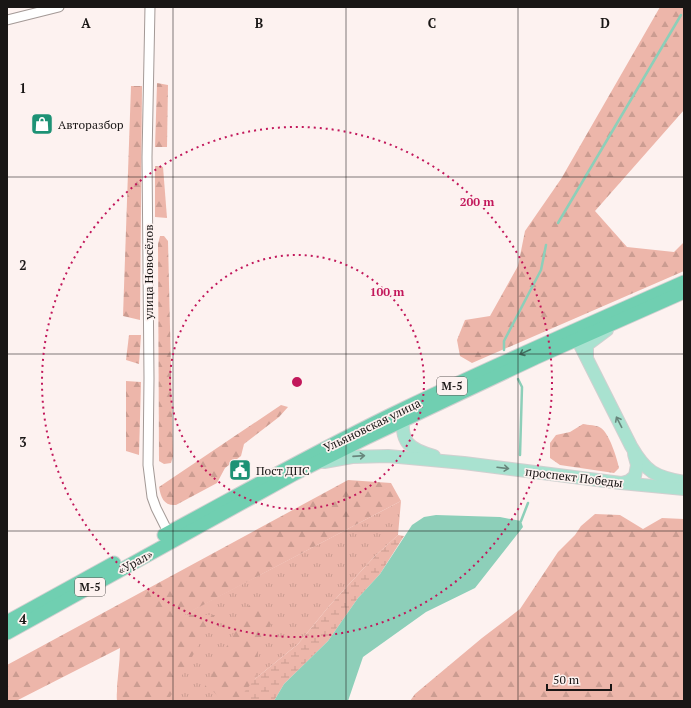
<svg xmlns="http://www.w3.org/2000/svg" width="691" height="708" font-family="'PT Serif',serif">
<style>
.grass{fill:url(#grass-tufts)}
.forest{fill:url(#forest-firs)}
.wetland{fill:url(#wetland-marsh)}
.water{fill:#8dcfb9}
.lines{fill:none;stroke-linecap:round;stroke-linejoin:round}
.stream{stroke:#8dcfb9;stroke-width:2.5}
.minor-casing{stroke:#a39996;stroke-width:11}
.major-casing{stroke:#d1d0d0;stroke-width:14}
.highway-casing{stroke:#d1d0d0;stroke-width:15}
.minor{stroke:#fff;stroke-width:9}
.major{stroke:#a9e2d0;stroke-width:12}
.highway{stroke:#70cfb1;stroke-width:13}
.oneway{stroke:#447263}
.oneway2{stroke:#68867c}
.grid{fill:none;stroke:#191615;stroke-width:1;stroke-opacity:0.55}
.ring{fill:none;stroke:#c2185b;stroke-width:2;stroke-dasharray:2 4}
.labels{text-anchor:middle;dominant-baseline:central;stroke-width:3.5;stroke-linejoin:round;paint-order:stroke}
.shield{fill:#fdf2f0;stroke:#5d5857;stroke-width:1}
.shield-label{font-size:11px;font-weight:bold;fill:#191615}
.poi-label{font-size:12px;fill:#191615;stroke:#fdf2f0;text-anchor:start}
.street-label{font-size:12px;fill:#191615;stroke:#fdf2f0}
.grid-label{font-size:13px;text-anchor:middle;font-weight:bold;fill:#191615;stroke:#fdf2f0;stroke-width:3.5;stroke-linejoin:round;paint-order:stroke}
.centre{fill:#c2185b;stroke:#fdf2f0;stroke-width:2}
.ring-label{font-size:12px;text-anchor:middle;font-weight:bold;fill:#c2185b;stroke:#fdf2f0;stroke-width:3.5;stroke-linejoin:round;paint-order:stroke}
</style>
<defs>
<pattern id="grass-tufts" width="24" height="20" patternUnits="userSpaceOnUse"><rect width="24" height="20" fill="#edb6aa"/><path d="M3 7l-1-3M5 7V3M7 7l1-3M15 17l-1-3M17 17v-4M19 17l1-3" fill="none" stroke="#cb9c91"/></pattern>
<pattern id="forest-firs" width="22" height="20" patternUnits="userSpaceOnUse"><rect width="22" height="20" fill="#edb6aa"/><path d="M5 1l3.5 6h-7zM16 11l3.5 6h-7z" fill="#cb9c91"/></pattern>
<pattern id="wetland-marsh" width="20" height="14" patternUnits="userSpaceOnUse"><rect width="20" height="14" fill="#edb6aa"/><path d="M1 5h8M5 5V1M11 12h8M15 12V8" fill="none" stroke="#cb9c91"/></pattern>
</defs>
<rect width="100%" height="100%" fill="#fdf2f0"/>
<path class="grass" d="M401 501 398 535 374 557 330 605 298 644 255 679 237 701H117C116 683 120 666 120 648Z"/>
<g class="forest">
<polygon points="660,7 684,7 684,110 595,211 627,247 674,252 684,242 684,271 472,363 460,356 457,340 465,320 490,316 518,266 525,231 561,179"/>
<polygon points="157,83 168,85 167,147 155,147"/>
<polygon points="131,86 142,86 140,320 123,316"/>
<polygon points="155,166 163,167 167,218 155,217"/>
<polygon points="160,236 164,236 168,241 173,456 171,463 164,464 159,461 158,244"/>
<polygon points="129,335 141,335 139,364 126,360"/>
<polygon points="126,381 141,382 139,455 126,451"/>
<path d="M281 405 288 407 279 417 244 444 241 456 225 468 217 483 176 505C164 506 161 498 159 487Z"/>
<path d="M583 424C588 425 597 425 601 428 609 433 617 458 619 468L614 473 560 465 550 458V443L556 435 570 432Z"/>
<path d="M348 480 391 483 401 501 184 615H215L168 701H117C116 683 122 666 120 648L16 701H7V665Z"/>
<polygon points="595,514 620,515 643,529 662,518 684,519 684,701 410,701 415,694 482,638 520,609 558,552 575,535 581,526"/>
<polygon points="249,605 263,606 271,624 258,652 257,667 252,696 254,701 222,701 214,692 202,692"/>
</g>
<polygon class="wetland" points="398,535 404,536 380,574 358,598 328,641 284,684 274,701 237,701 255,679 298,644 330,605 374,557"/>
<polygon class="water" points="436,515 500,517 521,521 523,527 475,588 426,612 363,657 348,701 274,701 284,684 328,641 358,598 380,574 412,525 424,517"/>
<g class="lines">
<g class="stream">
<polyline points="558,223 681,15"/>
<polyline points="504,350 504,341 541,270 546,245"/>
<polyline points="518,379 522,387 520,455"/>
<polyline points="521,521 528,503"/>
</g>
<g class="minor-casing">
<g id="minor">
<polyline points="150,7 147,157 149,378 148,465 152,497 156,508 171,538"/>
<polyline points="7,20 59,7"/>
</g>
</g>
<g class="major-casing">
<g id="major">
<path d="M573 331 631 446C646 472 655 477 684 482"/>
<polyline points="587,357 587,345 607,330"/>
<path d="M404 413C399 441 408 449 434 456"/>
<polyline points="324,462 352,457 388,456 464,463 621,483 684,489"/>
<polyline points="622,483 629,481 635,476 637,465 634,454"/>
</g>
</g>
<g class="highway-casing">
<g id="highway">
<path d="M164 535C244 492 323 447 405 408 497 364 591 323 684 282"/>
<polyline points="7,622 114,563"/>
<polyline points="7,633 294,474 366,438 535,358 684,292"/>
</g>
</g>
<use href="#minor" class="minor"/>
<use href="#major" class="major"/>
<use href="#highway" class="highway"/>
</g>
<defs><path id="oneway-shaft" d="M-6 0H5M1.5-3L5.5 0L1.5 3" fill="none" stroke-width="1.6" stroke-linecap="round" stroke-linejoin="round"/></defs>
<use class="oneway" href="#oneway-shaft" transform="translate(525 352) rotate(155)"/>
<g class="oneway2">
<use href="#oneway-shaft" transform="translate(619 422) rotate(-117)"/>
<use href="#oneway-shaft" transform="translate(359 456) rotate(-4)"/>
<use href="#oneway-shaft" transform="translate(503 468) rotate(7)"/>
</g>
<path class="grid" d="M173 7V701M346 7V701M518 7V701M7 177H684M7 354H684M7 531H684"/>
<g class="ring">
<circle cx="297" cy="382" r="127"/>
<circle cx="297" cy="382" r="255"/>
</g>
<defs>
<g id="shop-square" transform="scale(1.15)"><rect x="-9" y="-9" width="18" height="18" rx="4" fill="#1d9275" stroke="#fdf2f0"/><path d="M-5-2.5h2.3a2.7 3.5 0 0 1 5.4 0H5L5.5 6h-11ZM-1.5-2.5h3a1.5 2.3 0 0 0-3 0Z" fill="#fff"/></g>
<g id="civic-square" transform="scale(1.15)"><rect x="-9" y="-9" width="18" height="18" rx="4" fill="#1d9275" stroke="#fdf2f0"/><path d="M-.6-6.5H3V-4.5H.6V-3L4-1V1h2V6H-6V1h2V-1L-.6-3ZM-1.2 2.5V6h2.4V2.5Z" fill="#fff"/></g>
</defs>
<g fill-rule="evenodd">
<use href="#shop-square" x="42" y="124"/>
<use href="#civic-square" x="240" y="470"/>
</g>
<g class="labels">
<g class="shield">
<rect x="437" y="377" width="30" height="18" rx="3"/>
<rect x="75" y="578" width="30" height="18" rx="3"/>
</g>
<g class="shield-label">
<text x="452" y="386">М-5</text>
<text x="90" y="587">М-5</text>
</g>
<g class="poi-label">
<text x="58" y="124">Авторазбор</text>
<text x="256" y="470">Пост ДПС</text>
</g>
<g class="street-label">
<text transform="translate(148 272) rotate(-90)">улица Новосёлов</text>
<text transform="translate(372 425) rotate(-26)">Ульяновская улица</text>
<text transform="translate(574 477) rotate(7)">проспект Победы</text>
<text transform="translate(135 562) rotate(-29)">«Урал»</text>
</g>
</g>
<g class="grid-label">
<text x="86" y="28">A</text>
<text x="259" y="28">B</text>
<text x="432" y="28">C</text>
<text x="605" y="28">D</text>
<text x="23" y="93">1</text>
<text x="23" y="270">2</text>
<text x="23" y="447">3</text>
<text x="23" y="624">4</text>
</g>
<circle cx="297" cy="382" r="6" class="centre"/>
<g class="ring-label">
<text x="477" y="206">200 m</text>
<text x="387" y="296">100 m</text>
</g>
<rect width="691" height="708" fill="none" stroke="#191615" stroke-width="16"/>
<path d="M547 684v6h64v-6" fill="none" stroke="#191615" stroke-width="2"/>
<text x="553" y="684" font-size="12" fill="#191615" stroke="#fdf2f0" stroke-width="3" paint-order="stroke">50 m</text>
</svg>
